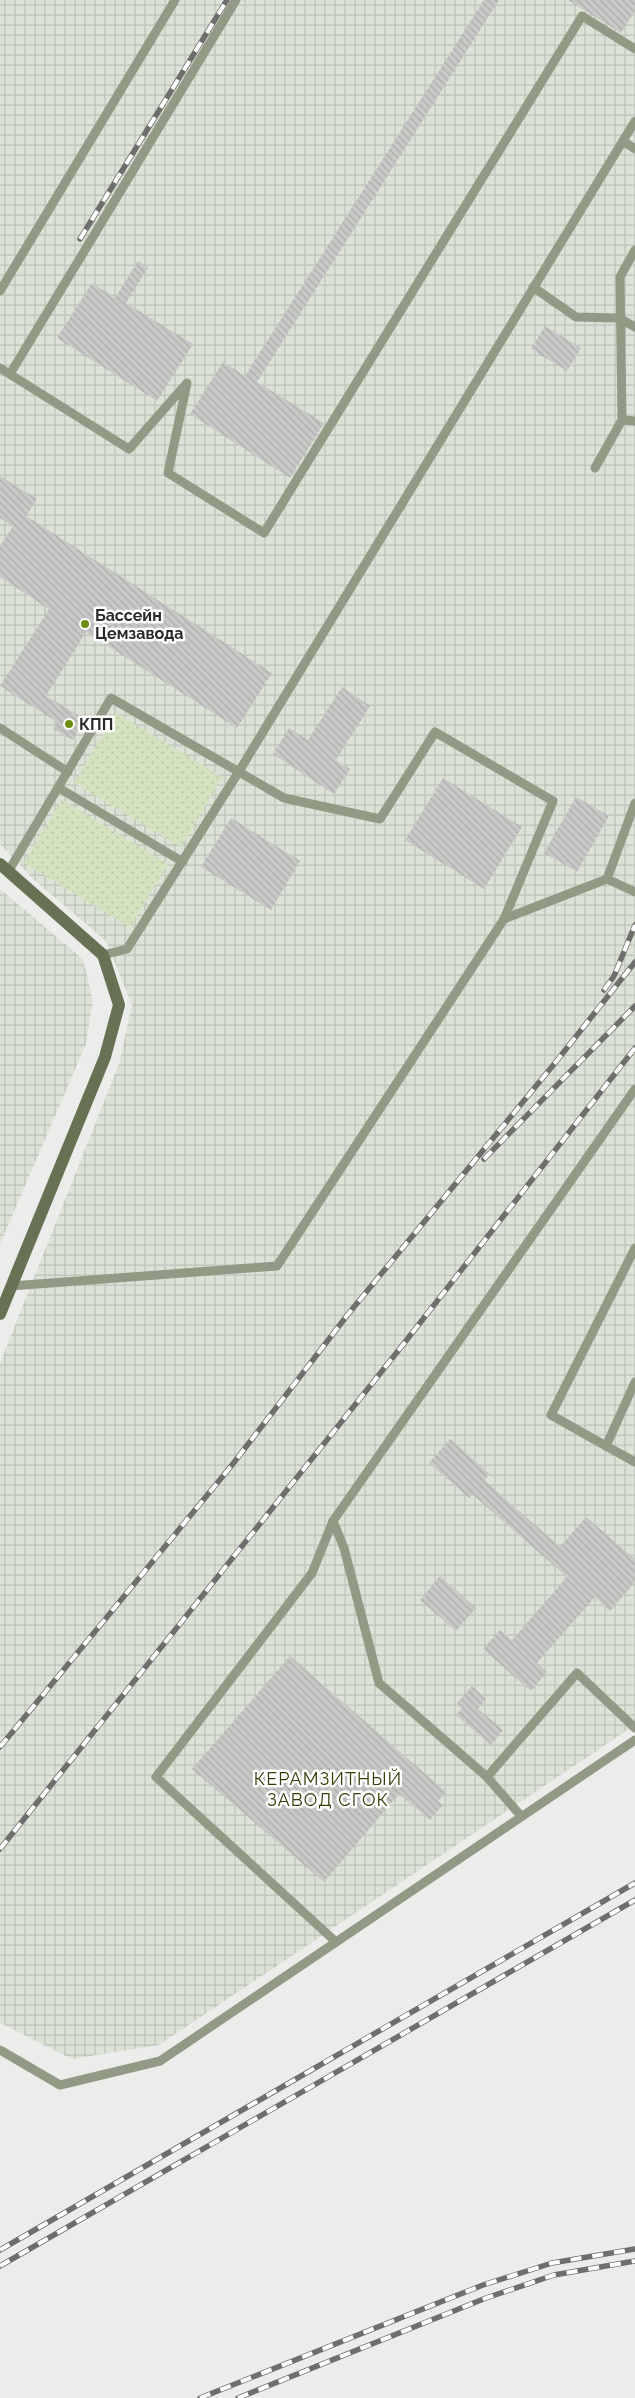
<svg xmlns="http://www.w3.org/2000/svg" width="635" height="2398" font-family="Raleway,sans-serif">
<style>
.industrial{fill:url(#industrial-grid)}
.grass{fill:url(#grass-dots)}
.building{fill:url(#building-back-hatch)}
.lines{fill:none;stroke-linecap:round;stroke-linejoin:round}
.lane{stroke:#929a86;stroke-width:9}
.secondary{stroke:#677255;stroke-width:12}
.rail-casing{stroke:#6e6e6d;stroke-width:5.5}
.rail{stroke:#fff;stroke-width:4;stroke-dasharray:11;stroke-linecap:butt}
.poi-dot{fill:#6b8d14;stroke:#fff;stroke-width:2}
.labels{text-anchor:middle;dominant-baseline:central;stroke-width:5;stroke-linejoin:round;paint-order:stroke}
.poi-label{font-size:16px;font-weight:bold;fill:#292928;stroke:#fff;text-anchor:start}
.neighbourhood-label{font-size:18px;letter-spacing:1px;fill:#2f3f07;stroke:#fff}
</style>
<defs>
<pattern id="industrial-grid" width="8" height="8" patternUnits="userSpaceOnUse" patternTransform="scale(1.25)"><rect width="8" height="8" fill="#dde2d7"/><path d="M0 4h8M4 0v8" fill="none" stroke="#bec2b9"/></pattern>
<pattern id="grass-dots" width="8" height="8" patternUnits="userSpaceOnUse" patternTransform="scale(1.25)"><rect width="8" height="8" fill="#d4e3bf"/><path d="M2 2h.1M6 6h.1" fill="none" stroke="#b6c3a4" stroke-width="1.8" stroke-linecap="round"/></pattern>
<pattern id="building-back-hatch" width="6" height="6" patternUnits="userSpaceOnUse" patternTransform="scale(1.25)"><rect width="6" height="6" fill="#c8c9c6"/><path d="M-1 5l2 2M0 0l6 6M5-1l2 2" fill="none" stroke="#acadaa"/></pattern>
</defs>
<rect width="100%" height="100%" fill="#ecedea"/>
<g class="industrial">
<polygon points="0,0 635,0 635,1725 159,2045 72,2059 0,2023 0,1363 119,1064 132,1005 106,941 32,878 0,844"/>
<polygon points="0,889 83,959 93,1001 86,1044 0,1244"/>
</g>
<g class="grass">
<polygon points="116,713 222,777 181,847 74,783"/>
<polygon points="62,800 168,864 130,927 24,863"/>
</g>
<g class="building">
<polygon points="484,0 499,0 257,382 324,423 290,478 190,414 223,362 245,376"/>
<polygon points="568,0 635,0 635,11 621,33"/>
<polygon points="138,261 148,268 126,303 193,344 157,401 57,338 92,283 115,298"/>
<polygon points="545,326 581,348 567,371 531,349"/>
<polygon points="0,476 37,499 26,516 272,673 237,728 86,632 46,696 85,719 73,740 53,729 57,722 0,686 49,609 0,577 0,546 13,526 0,518"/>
<polygon points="342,687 370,706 336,760 350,769 334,794 273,754 289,728 308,740"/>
<polygon points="443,778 522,827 484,889 405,840"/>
<polygon points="576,797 609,816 577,872 544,853"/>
<polygon points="231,818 300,861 271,910 201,867"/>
<polygon points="450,1439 490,1474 484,1480 560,1547 586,1517 635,1559 635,1582 610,1611 595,1597 537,1663 547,1672 531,1691 483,1649 500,1630 512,1640 567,1577 472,1494 469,1498 429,1463"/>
<polygon points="440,1576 476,1608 456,1631 420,1600"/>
<polygon points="290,1656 446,1792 438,1801 443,1805 430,1820 399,1794 324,1882 192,1769"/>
<polygon points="472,1686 486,1699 478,1709 503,1730 491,1745 456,1715 462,1708 457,1703"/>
</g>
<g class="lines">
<g class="lane">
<polyline points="623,141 635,149"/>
<polyline points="533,287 576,317 619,318 635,327"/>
<polyline points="0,291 175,0"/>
<polyline points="0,368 129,449 187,383 168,473 264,533 582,16 635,49"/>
<polyline points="10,374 236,0"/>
<polyline points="622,420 635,421"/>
<polyline points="595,468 622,420 620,277 635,250"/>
<polyline points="0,728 68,772"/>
<polyline points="59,788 183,862"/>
<polyline points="8,872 111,698 284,798 380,819 435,732 553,801 504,919"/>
<polyline points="607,879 635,803"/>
<polyline points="103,955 127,949 238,773 635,121"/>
<polyline points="11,1286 277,1266 504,919 607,879 635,892"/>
<polyline points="635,1382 606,1446 635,1462"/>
<polyline points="606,1446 551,1415 635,1248"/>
<polyline points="333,1521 344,1548 379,1683 487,1777 521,1816"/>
<polyline points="487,1777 577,1673 635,1728"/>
<polyline points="336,1942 156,1777 312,1573 333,1521 635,1089"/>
<polyline points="0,2050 60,2085 160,2061 635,1740"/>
</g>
<polyline class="secondary" points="0,864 103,955 119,1005 105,1057 0,1314"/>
<g class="rail-casing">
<g id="rail">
<polyline points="80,239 227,0"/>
<polyline points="604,990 614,976 635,925"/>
<polyline points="484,1159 635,1006"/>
<polyline points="0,1747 232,1465 349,1313 555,1063 635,962"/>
<polyline points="0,1849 398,1351 635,1048"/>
<polyline points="0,2250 635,1883"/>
<polyline points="0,2266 635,1900"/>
<polyline points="200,2398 483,2285 552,2263 635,2249"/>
<polyline points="238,2398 486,2298 554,2275 635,2261"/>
</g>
</g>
<use href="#rail" class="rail"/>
</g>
<g class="poi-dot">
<circle cx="85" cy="624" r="5"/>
<circle cx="69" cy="724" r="5"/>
</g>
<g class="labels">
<g class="poi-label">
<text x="95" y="615">Бассейн<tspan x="95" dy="18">Цемзавода</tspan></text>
<text x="79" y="724">КПП</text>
</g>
<g class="neighbourhood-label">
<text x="328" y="1778">КЕРАМЗИТНЫЙ<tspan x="328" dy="21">ЗАВОД СГОК</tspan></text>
</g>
</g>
</svg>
